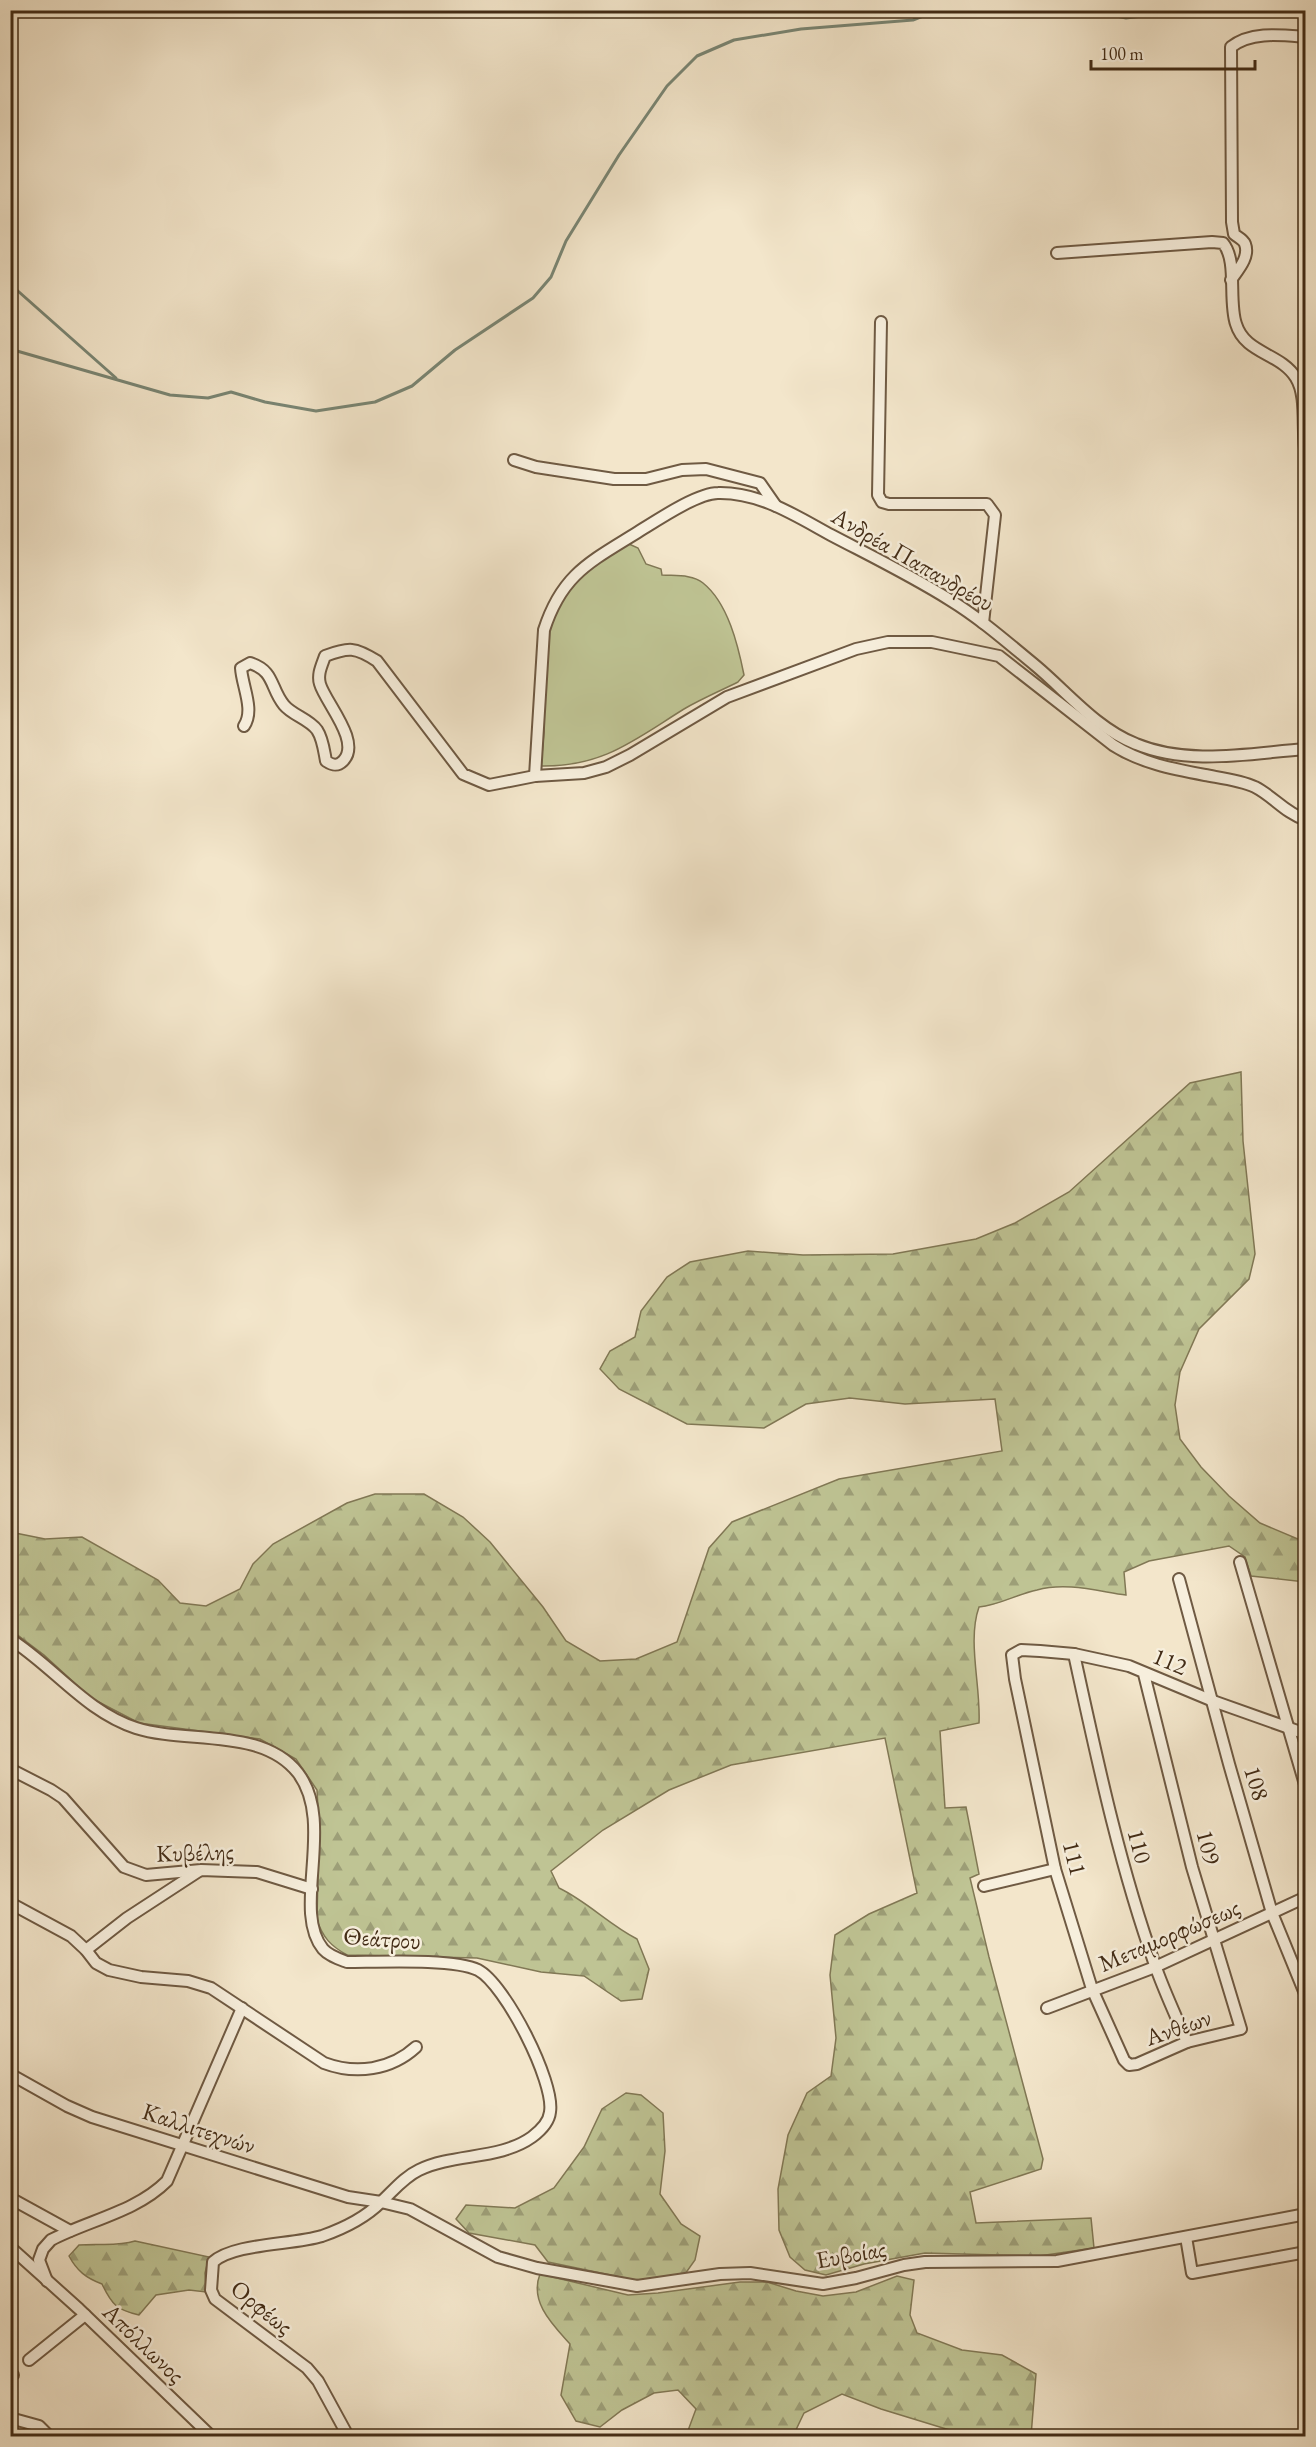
<svg xmlns="http://www.w3.org/2000/svg" width="1316" height="2447" font-family="'EB Garamond',serif">
<style>
.grass{fill:#bfc494;stroke:#817855;stroke-width:1.5}
.forest{fill:url(#forest-firs);stroke:#817855;stroke-width:1.5}
.lines{fill:none;stroke-linecap:round;stroke-linejoin:round}
.stream{stroke:#798573;stroke-width:3}
.minor-casing{stroke:#6f5a43;stroke-width:14}
.minor{stroke:#f7efdd;stroke-width:10}
.labels{text-anchor:middle;dominant-baseline:central;stroke-width:5;stroke-linejoin:round;paint-order:stroke}
.street-label{font-size:24px;fill:#432c16;stroke:#f7efdd}
</style>
<defs>
<pattern id="forest-firs" width="22" height="20" patternUnits="userSpaceOnUse" patternTransform="scale(1.5)"><rect width="22" height="20" fill="#bfc494"/><path d="M5 1l3.5 6h-7zM16 11l3.5 6h-7z" fill="#9d9f78"/></pattern>
</defs>
<rect width="100%" height="100%" fill="#f3e6cb"/>
<filter id="stains"><feTurbulence type="fractalNoise" baseFrequency=".00333" numOctaves="4"/><feColorMatrix values="0 0 0 0 .2 0 0 0 0 .09 0 0 0 0 .02 0 0 0 .5 -.17"/></filter>
<radialGradient id="worn" r=".72"><stop offset=".6" stop-color="#630" stop-opacity="0"/><stop offset="1" stop-color="#630" stop-opacity=".3"/></radialGradient>
<path class="grass" d="M629 544 638 548 646 564 661 569 662 575C675 576 692 574 703 583 728 603 738 645 744 675L738 682C720 691 701 699 684 709 634 740 603 767 541 766L544 732 543 672 547 633 566 588 610 554Z"/>
<g class="forest">
<path d="M1241 1072 1243 1141 1255 1254 1249 1279 1199 1329 1180 1372 1175 1405 1180 1439 1201 1467 1229 1496 1260 1523 1305 1542V1582L1251 1576 1245 1557 1229 1546 1149 1561 1124 1572 1126 1595C1097 1591 1066 1582 1037 1590 1017 1594 1000 1605 979 1607 967 1641 981 1686 979 1723L940 1731 945 1808 966 1807 979 1874 970 1878 989 1957 1043 2159 1041 2169 970 2192 976 2223 1091 2218 1094 2248 1039 2256 925 2253 864 2264 826 2275 805 2270 790 2257 779 2230 778 2189 788 2135 807 2093 831 2076 836 2038 830 1975 835 1935 869 1914 917 1893 885 1738 731 1765 669 1790 603 1830 551 1871 559 1888C588 1902 608 1924 637 1939L649 1969 642 1999 621 2001 584 1976 541 1972 477 1958 347 1955C331 1946 323 1938 317 1920L319 1827 317 1790 296 1759 260 1739 139 1723 91 1698 44 1655 11 1630 10 1532 45 1539 82 1537 158 1580 180 1603 206 1606 240 1589 253 1564 273 1544 347 1503 375 1494H424L463 1517 490 1542 543 1607 566 1641 600 1661 636 1659 677 1642 709 1548 732 1522 839 1479 1002 1451 995 1399 905 1404 850 1398 806 1404 764 1428 687 1424 619 1389 600 1369 610 1351 635 1337 641 1311 667 1277 690 1262 748 1251 803 1255 893 1254 976 1239 1015 1223 1069 1192 1190 1083Z"/>
<polygon points="626,2093 641,2095 663,2113 665,2151 660,2194 681,2224 700,2236 695,2260 685,2274 639,2281 548,2262 535,2245 469,2233 456,2219 466,2205 515,2208 554,2188 584,2147 602,2109"/>
<path d="M135 2241 209 2257 205 2273 206 2292 189 2290 156 2295 139 2315C117 2310 112 2305 102 2284 86 2278 77 2271 69 2256L79 2245C99 2243 116 2247 135 2241Z"/>
<path d="M540 2274 628 2295 658 2293 740 2282H767L796 2291 823 2296 856 2292 897 2276 914 2280 910 2315 917 2333 962 2350 1002 2355 1036 2374 1031 2436H969L881 2409 842 2394 804 2413 793 2436H686L696 2409 678 2390 654 2393 622 2410 600 2427 576 2421 561 2395 570 2344C553 2325 529 2302 540 2274Z"/>
</g>
<g class="lines">
<g class="stream">
<polyline points="1088,10 1126,18 1190,10"/>
<polyline points="10,284 116,378"/>
<polyline points="10,349 170,395 208,398 231,392 265,402 316,411 375,402 412,386 455,350 533,298 551,277 566,241 619,155 667,86 697,56 734,40 801,29 913,20 938,10"/>
</g>
<g class="minor-casing">
<g id="minor">
<path d="M1057 253 1212 242 1223 243C1238 261 1228 301 1236 324 1245 354 1281 353 1296 378 1308 397 1301 432 1306 455"/>
<path d="M1231 280C1238 270 1250 257 1245 244 1243 239 1237 237 1234 234L1232 222 1231 47C1251 31 1281 35 1306 37"/>
<polyline points="881,322 878,495 882,502 889,504 987,504 995,515 983,623"/>
<polyline points="514,460 536,467 614,479 646,479 682,470 706,469 760,483 776,506"/>
<path d="M244 726C255 710 242 686 241 668L250 663C275 671 270 688 284 705 292 715 309 719 317 730 323 739 324 751 326 761 332 765 337 767 343 761 362 742 325 702 320 684 317 674 322 665 325 656 349 647 355 647 377 661L463 774 489 785 535 776 584 773 606 767 630 755 727 697 856 649 888 642H932L999 656 1113 745C1141 763 1173 769 1205 775 1221 778 1240 780 1255 787 1273 796 1285 813 1306 820"/>
<path d="M535 776 544 630C562 574 590 562 638 532 656 521 697 493 718 493 760 492 796 516 831 535 871 556 912 576 950 600 981 619 1008 643 1036 666 1067 692 1097 729 1136 744 1189 766 1250 753 1306 749"/>
<polyline points="1240,1562 1306,1788"/>
<polyline points="1179,1579 1229,1764 1272,1913 1306,1996"/>
<path d="M10 1639C53 1666 86 1712 136 1728 186 1744 262 1727 298 1773 336 1823 291 1910 323 1949 329 1956 339 1959 347 1962 377 1962 454 1958 478 1970 505 1984 555 2082 550 2112 549 2122 540 2131 532 2137 500 2160 454 2153 419 2170 404 2177 393 2191 381 2202 366 2217 342 2229 322 2236 293 2245 234 2243 213 2262L211 2290 215 2299 307 2368 318 2381 348 2436"/>
<path d="M1074 1654C1097 1759 1119 1864 1155 1965 1164 1991 1176 2016 1187 2042"/>
<polyline points="1144,1674 1192,1867 1241,2029 1187,2042 1137,2064 1129,2065 1124,2060 1092,1989 1055,1869 1015,1679 1012,1655 1021,1650 1040,1651 1074,1654 1129,1666 1213,1701 1306,1734"/>
<polyline points="10,1769 51,1790 63,1798 124,1867 146,1875 201,1870 257,1872 312,1889"/>
<polyline points="984,1886 1055,1869"/>
<path d="M10 1903 71 1936 86 1950 96 1963 109 1970 141 1977 188 1981 211 1988 324 2063C356 2075 391 2070 416 2047"/>
<polyline points="86,1950 127,1918 199,1871"/>
<polyline points="1047,2008 1155,1967 1306,1897"/>
<polyline points="10,2074 67,2106 92,2117 348,2197 381,2202 410,2209 498,2257 537,2268 637,2286 720,2274 750,2273 823,2284 856,2278 904,2265 925,2262 1057,2261 1306,2214"/>
<polyline points="10,2198 70,2231"/>
<polyline points="1186,2237 1192,2273 1306,2252"/>
<polyline points="10,2247 79,2309 211,2436"/>
<path d="M47 2281 39 2260 43 2249 51 2240C89 2220 136 2212 167 2181L242 2008"/>
<polyline points="29,2360 85,2315"/>
<polyline points="10,2378 13,2375"/>
<polyline points="10,2418 39,2426 49,2436"/>
</g>
</g>
<use href="#minor" class="minor"/>
</g>
<g class="labels">
<g class="street-label">
<text transform="translate(913 559) rotate(30)">Ανδρέα Παπανδρέου</text>
<text transform="translate(1170 1661) rotate(23)">112</text>
<text transform="translate(1257 1783) rotate(73)">108</text>
<text transform="translate(1140 1846) rotate(75)">110</text>
<text transform="translate(1209 1847) rotate(75)">109</text>
<text transform="translate(195 1852) rotate(-2)">Κυβέλης</text>
<text transform="translate(1075 1858) rotate(76)">111</text>
<text transform="translate(1169 1935) rotate(-23)">Μεταμορφώσεως</text>
<text transform="translate(382 1938) rotate(4)">Θεάτρου</text>
<text transform="translate(1178 2027) rotate(-19)">Ανθέων</text>
<text transform="translate(199 2128) rotate(18)">Καλλιτεχνών</text>
<text transform="translate(851 2254) rotate(-10)">Ευβοίας</text>
<text transform="translate(262 2307) rotate(39)">Ορφέως</text>
<text transform="translate(144 2343) rotate(44)">Απόλλωνος</text>
</g>
</g>
<rect width="1316" height="2447" fill="none" stroke="#f3e6cb" stroke-width="36"/>
<rect x="12" y="12" width="1292" height="2423" fill="none" stroke="#432c16" stroke-width="3"/>
<rect x="18" y="18" width="1280" height="2411" fill="none" stroke="#432c16" stroke-width="1.5"/>
<path d="M1091 60v9h164v-9" fill="none" stroke="#432c16" stroke-width="3"/>
<text x="1100" y="60" font-size="18" fill="#432c16" stroke="#f7efdd" stroke-width="4.5" paint-order="stroke">100 m</text>
<rect width="100%" height="100%" filter="url(#stains)"/>
<rect width="100%" height="100%" fill="url(#worn)"/>
</svg>
